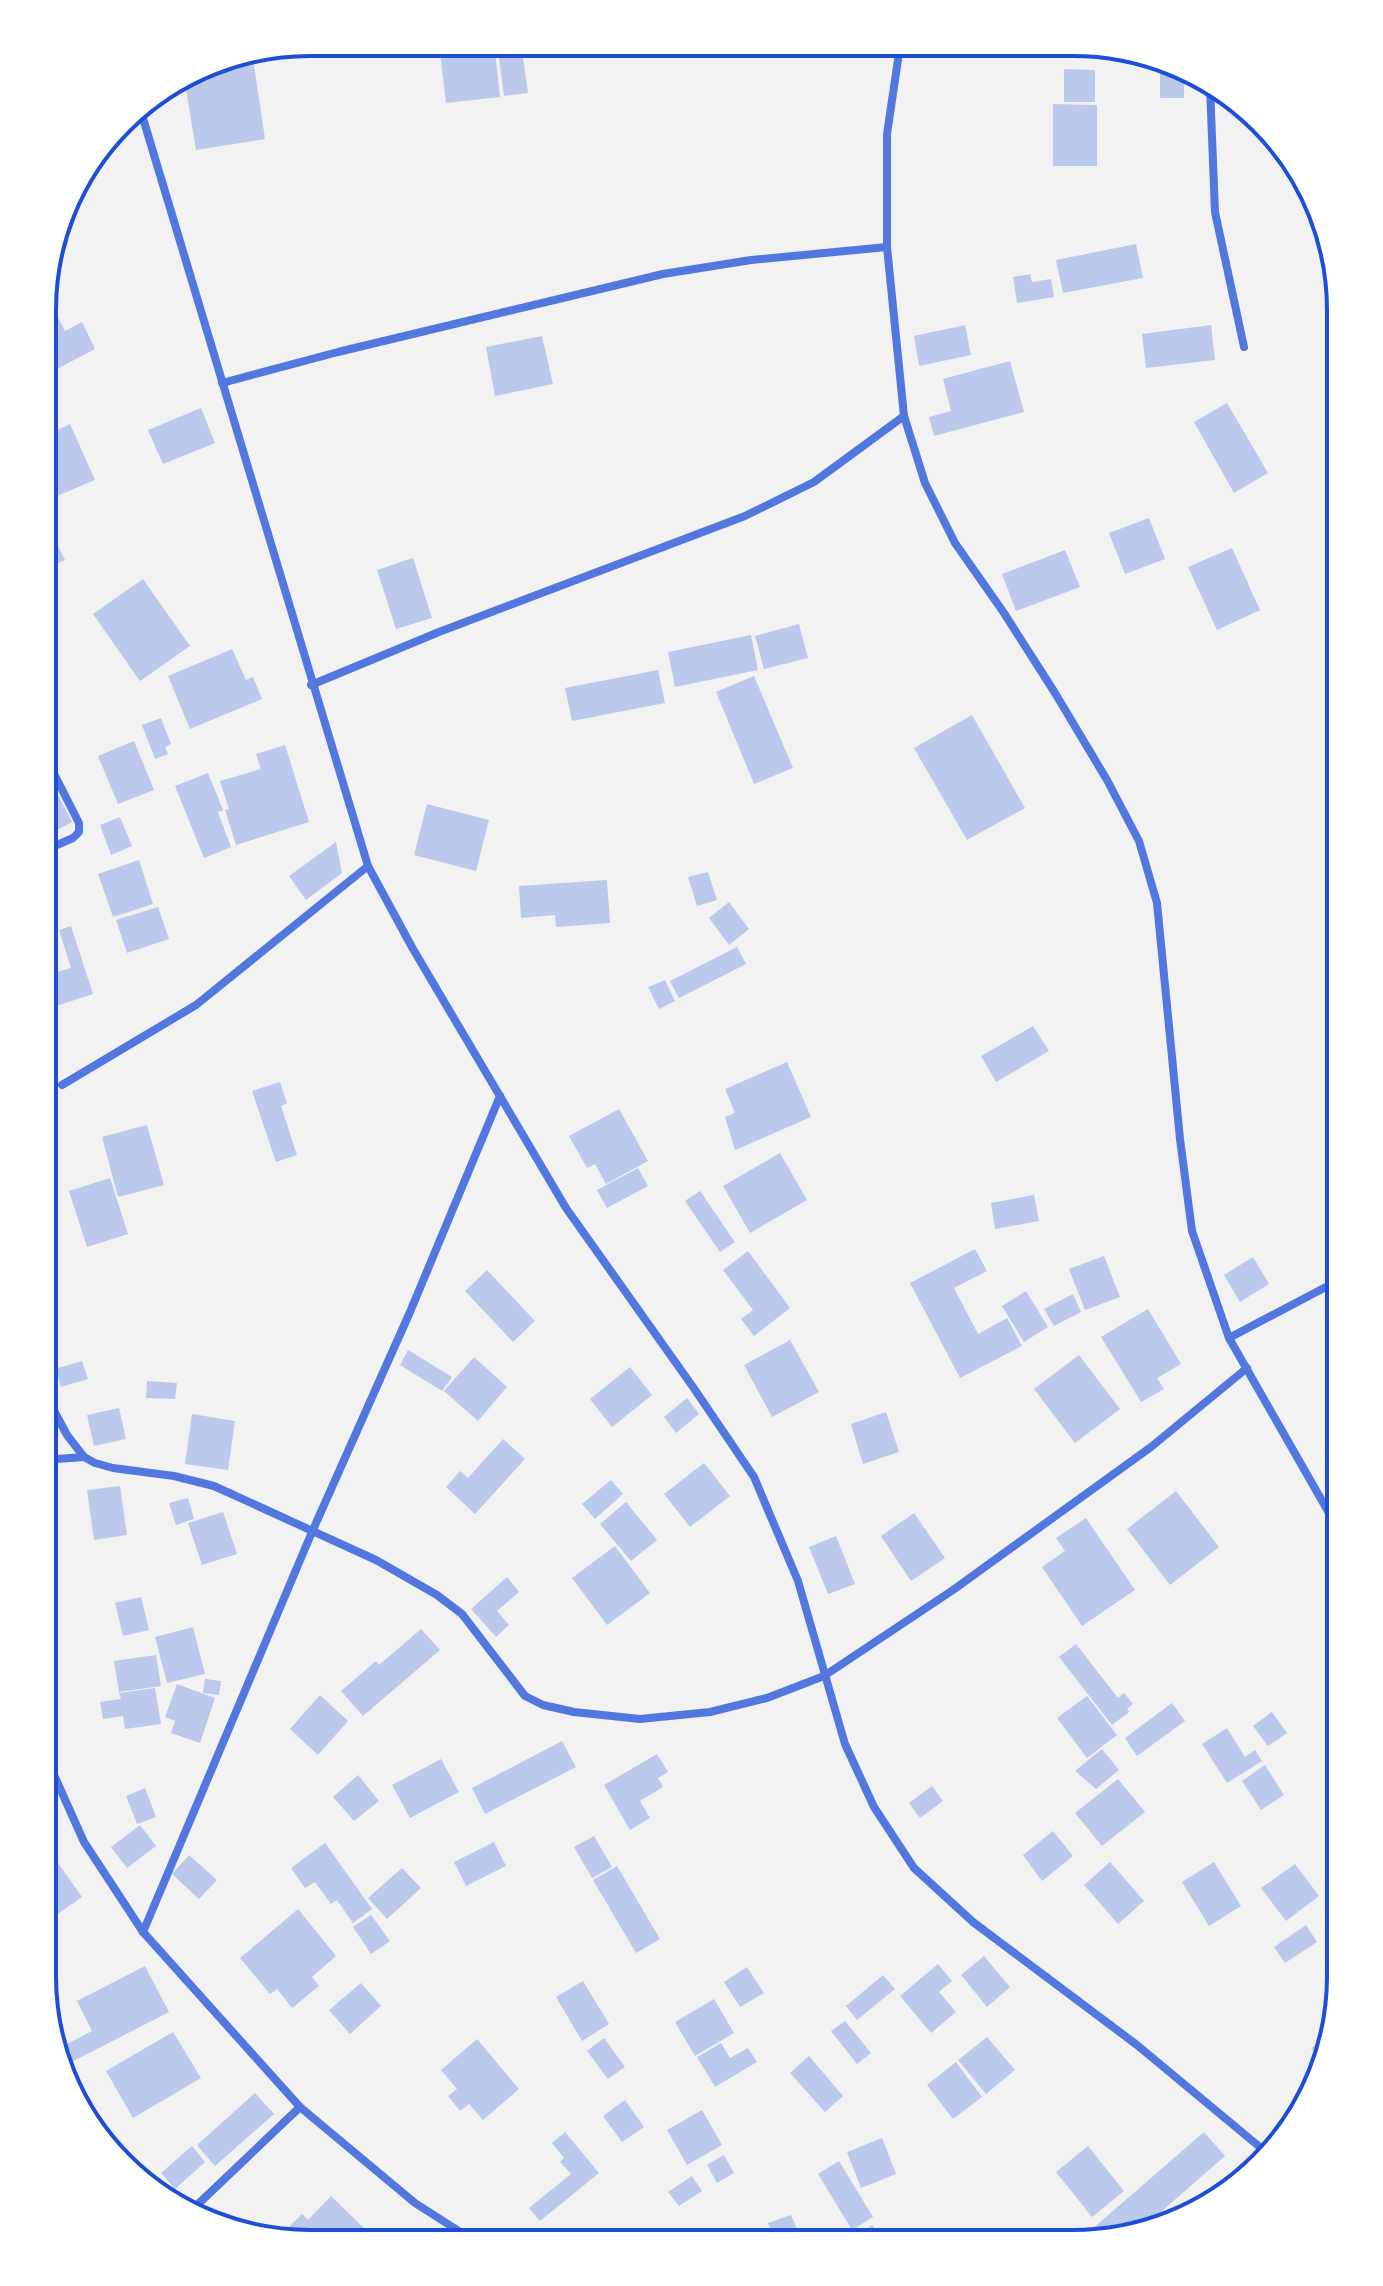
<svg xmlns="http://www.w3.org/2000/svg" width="1383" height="2286" font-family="Ubuntu,sans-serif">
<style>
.building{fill:#bdc9ec}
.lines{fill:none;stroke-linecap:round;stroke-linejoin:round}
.minor{stroke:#5277de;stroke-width:8}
.rim{fill:none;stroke:#1d4ed8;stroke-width:4}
</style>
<rect width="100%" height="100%" fill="#f2f2f2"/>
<g class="building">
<polygon points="452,42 494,43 500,97 446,103 439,44"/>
<polygon points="497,43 521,43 528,93 504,96"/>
<polygon points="254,65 265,139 196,150 184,77"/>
<polygon points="1160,66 1184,76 1184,98 1160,98"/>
<polygon points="1064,69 1095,70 1095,102 1064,102"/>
<polygon points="1053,104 1097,105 1097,166 1053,166"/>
<polygon points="1136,244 1143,278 1063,293 1056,260"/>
<polygon points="1030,274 1032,282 1051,279 1054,297 1017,303 1013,277"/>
<polygon points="44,290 65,331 82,322 95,349 53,371 44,355"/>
<polygon points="965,325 971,355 919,366 914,336"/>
<polygon points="1211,325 1215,360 1146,368 1142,334"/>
<polygon points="542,336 553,384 495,396 486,347"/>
<polygon points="1010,361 1024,412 934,436 929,417 951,411 943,379"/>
<polygon points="1227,403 1268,473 1234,493 1194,422"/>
<polygon points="201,408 215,443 163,464 148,430"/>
<polygon points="70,424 95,480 57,496 44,466 44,436"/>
<polygon points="44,518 65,560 44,571"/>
<polygon points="1149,518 1165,559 1125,574 1109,533"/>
<polygon points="1232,548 1260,610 1217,630 1188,567"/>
<polygon points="1065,550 1080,587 1016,611 1002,574"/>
<polygon points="413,558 432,618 396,629 377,570"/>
<polygon points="143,579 190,646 140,681 93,614"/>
<polygon points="799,624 808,658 764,669 755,636"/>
<polygon points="751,635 758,670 675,687 668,652"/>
<polygon points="232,649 246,680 253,677 262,699 190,729 168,676"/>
<polygon points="658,670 665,703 572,721 565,688"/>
<polygon points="754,676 793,768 754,784 716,692"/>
<polygon points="972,715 1025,808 967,840 914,748"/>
<polygon points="161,718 171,744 165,747 168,754 155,759 142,725"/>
<polygon points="134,741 154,790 118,804 98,756"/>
<polygon points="285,745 309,822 236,845 225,810 229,809 220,781 261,769 256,754"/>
<polygon points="208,773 223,810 218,812 231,847 204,858 175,786"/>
<polygon points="47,774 72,822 44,837 44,776"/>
<polygon points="427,804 489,820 476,871 414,855"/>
<polygon points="120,817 132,846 111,855 100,825"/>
<polygon points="336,842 342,873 306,900 289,876"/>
<polygon points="139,860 153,904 113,917 98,874"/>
<polygon points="708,872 717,900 697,906 688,877"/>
<polygon points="607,880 610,923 556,927 555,915 521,918 519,886"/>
<polygon points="729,902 749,929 729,945 709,918"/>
<polygon points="158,907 169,939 127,953 116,920"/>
<polygon points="71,926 93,994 47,1009 43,998 43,976 71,968 59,930"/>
<polygon points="737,947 746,964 679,998 670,981"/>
<polygon points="665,980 675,1001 659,1009 648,987"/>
<polygon points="1033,1026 1049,1051 996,1082 981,1056"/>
<polygon points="787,1062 811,1117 735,1150 725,1117 735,1113 725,1089"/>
<polygon points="280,1082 287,1103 281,1106 297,1155 276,1162 252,1091"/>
<polygon points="619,1109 648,1161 606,1184 595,1164 587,1168 569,1136"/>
<polygon points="147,1125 164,1185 118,1197 102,1137"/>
<polygon points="780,1153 807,1200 750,1233 723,1186"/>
<polygon points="638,1168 648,1186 607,1208 597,1190"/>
<polygon points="110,1178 128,1234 87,1247 69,1191"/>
<polygon points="700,1191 735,1242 720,1252 685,1201"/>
<polygon points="1034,1195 1039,1221 995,1229 991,1203"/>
<polygon points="975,1249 987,1271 954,1288 978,1334 1007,1318 1022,1346 960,1378 910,1283"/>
<polygon points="748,1251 790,1308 754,1336 741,1319 753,1310 723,1270"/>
<polygon points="1104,1256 1120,1297 1085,1310 1069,1269"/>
<polygon points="1253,1257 1269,1284 1240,1302 1224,1275"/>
<polygon points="487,1270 535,1321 513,1342 465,1291"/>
<polygon points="1026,1291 1048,1327 1024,1342 1002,1306"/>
<polygon points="1073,1294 1081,1312 1054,1326 1044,1309"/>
<polygon points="1148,1309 1181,1364 1157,1378 1164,1389 1141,1402 1101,1337"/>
<polygon points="790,1340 819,1392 772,1417 744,1365"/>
<polygon points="408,1350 452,1377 442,1391 400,1365"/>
<polygon points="1079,1355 1120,1409 1075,1443 1034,1389"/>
<polygon points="474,1357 507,1387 478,1421 444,1391"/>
<polygon points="82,1361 88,1379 61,1387 55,1369"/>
<polygon points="630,1367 652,1395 612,1427 590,1399"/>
<polygon points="147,1381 177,1383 175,1399 146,1398"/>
<polygon points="687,1398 699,1414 676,1433 664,1417"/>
<polygon points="119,1408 126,1439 94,1446 87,1415"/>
<polygon points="886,1412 899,1452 863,1464 851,1424"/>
<polygon points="192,1414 235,1421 228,1470 185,1464"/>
<polygon points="503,1439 525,1459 475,1514 446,1487 460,1471 468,1478"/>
<polygon points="704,1463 730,1496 690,1527 664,1494"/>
<polygon points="611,1480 623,1494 595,1519 582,1504"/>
<polygon points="120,1486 127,1535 94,1540 87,1490"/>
<polygon points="1176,1491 1219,1547 1170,1585 1127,1529"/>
<polygon points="188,1498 194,1519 176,1525 169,1503"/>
<polygon points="626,1502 657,1540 631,1561 600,1524"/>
<polygon points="223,1512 237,1554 202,1565 188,1523"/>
<polygon points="914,1513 945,1558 911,1581 881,1536"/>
<polygon points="1086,1518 1135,1590 1082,1626 1042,1567 1065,1551 1056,1538"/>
<polygon points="836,1536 855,1584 828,1594 809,1547"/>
<polygon points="615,1546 650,1593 607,1625 572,1578"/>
<polygon points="507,1577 519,1592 497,1611 509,1625 496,1637 471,1609"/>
<polygon points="141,1597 149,1630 123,1636 115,1603"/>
<polygon points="193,1627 205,1674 167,1683 155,1637"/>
<polygon points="421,1629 440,1650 363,1716 341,1691 376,1661 379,1665"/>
<polygon points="1076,1644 1118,1698 1124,1693 1133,1704 1127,1709 1129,1712 1112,1725 1059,1657"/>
<polygon points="156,1655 161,1686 119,1692 114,1661"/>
<polygon points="205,1679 221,1681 219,1695 203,1693"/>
<polygon points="177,1684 215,1698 200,1743 171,1733 175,1721 165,1717"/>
<polygon points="155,1688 161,1724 125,1729 123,1716 103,1719 100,1702 121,1699 119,1693"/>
<polygon points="320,1695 348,1721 318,1755 290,1729"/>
<polygon points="1087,1696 1117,1735 1087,1758 1057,1718"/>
<polygon points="1172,1703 1185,1721 1137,1756 1125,1738"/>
<polygon points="1272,1712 1287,1733 1268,1746 1253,1726"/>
<polygon points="1227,1728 1245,1757 1255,1750 1262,1761 1227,1783 1202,1744"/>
<polygon points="562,1741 576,1767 485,1814 472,1788"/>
<polygon points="1102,1749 1119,1770 1096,1789 1075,1771"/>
<polygon points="657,1754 668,1772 658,1778 663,1787 640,1801 650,1818 630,1830 604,1785"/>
<polygon points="441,1759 459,1792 410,1818 392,1785"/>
<polygon points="1265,1765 1284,1795 1261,1810 1242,1781"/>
<polygon points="358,1775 379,1801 354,1821 333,1797"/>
<polygon points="1118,1779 1145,1812 1102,1846 1075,1813"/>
<polygon points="932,1786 943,1801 920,1818 909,1803"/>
<polygon points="145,1788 156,1817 137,1824 126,1796"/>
<polygon points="140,1825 156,1846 127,1868 111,1847"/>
<polygon points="1053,1831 1073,1856 1042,1881 1023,1855"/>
<polygon points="594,1836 612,1867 592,1878 574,1847"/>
<polygon points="494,1842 506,1866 466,1886 454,1862"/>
<polygon points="325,1843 372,1909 353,1923 337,1900 331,1904 315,1882 305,1888 291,1868"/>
<polygon points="49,1850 82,1897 42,1925 42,1855"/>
<polygon points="189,1855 217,1880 199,1899 172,1874"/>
<polygon points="1110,1862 1144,1901 1118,1924 1084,1885"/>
<polygon points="1214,1862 1241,1906 1209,1926 1182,1882"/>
<polygon points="1295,1864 1319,1896 1286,1921 1261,1888"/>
<polygon points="617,1866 660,1939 636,1953 593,1880"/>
<polygon points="402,1868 421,1888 387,1919 368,1898"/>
<polygon points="298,1909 336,1956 312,1977 319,1986 292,2008 277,1989 270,1994 240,1958"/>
<polygon points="371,1915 390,1941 371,1954 353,1927"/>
<polygon points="1306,1925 1317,1942 1285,1963 1274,1947"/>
<polygon points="984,1956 1010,1987 987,2007 961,1975"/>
<polygon points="938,1964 952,1981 939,1992 956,2012 931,2033 900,1996"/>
<polygon points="145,1966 169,2012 60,2068 57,2049 92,2031 77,2001"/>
<polygon points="747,1967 764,1993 740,2007 724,1982"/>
<polygon points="883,1975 895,1989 857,2020 846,2006"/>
<polygon points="583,1981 609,2024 582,2041 556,1997"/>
<polygon points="361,1983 381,2006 350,2034 329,2010"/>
<polygon points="714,1999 734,2033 695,2056 675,2022"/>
<polygon points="845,2021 871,2053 857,2064 831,2031"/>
<polygon points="173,2032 201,2078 133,2118 106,2071"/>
<polygon points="1331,2034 1325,2061 1321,2075 1317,2068 1323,2063 1311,2048"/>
<polygon points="987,2037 1015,2070 986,2094 958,2060"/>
<polygon points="604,2038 625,2067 608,2079 587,2051"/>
<polygon points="477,2039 519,2089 483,2120 469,2104 460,2111 448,2096 457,2089 441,2070"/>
<polygon points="721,2043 730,2058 748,2048 757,2062 715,2087 697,2057"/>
<polygon points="809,2056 843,2096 825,2112 790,2073"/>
<polygon points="956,2062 982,2097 953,2119 927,2085"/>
<polygon points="255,2093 274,2114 215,2166 197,2145"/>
<polygon points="625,2100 644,2127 622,2142 603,2116"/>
<polygon points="702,2110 722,2145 687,2165 667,2130"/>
<polygon points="565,2132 599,2173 540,2221 529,2208 571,2174 560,2162 564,2158 552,2143"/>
<polygon points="1204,2132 1225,2156 1139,2231 1099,2239 1091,2230"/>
<polygon points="882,2138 896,2174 861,2188 847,2152"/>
<polygon points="192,2146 205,2162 175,2189 161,2173"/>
<polygon points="1088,2146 1124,2191 1092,2217 1056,2172"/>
<polygon points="724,2155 734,2173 717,2183 707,2165"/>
<polygon points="839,2161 873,2217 852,2230 818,2174"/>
<polygon points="145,2172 170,2198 147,2189 139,2178"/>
<polygon points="692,2176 702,2191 679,2206 668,2192"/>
<polygon points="331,2196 370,2234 362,2242 294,2242 284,2232 302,2214 308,2220"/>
<polygon points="791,2215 803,2243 776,2243 768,2223"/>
<polygon points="872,2225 885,2243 845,2243"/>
</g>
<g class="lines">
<g class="minor">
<polyline points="903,44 899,53 887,134 887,247 904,416 925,483 955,543 1004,613 1055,693 1107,780 1139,841 1157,903 1180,1139 1192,1231 1229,1338 1341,1534"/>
<polyline points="1210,87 1215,212 1244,347"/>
<polyline points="139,105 368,866 413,949 566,1208 693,1387 754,1477 798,1581 845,1744 874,1807 914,1868 973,1922 1137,2045 1267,2153"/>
<polyline points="222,383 338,352 663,274 751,260 887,247"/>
<polyline points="311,685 439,632 745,516 814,482 904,416"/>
<polyline points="43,851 73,838 79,832 79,823 44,754"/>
<polyline points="62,1085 196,1005 368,866"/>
<polyline points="1229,1338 1341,1279"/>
<polyline points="43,1390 67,1435 84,1457 95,1463 113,1468 174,1476 214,1486 376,1560 437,1595 462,1614 525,1696 543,1705 574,1712 640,1719 710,1712 767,1698 824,1676 953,1590 1151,1447 1247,1368"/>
<polyline points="43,1432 52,1409"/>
<polyline points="43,1460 84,1457"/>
<polyline points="42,1748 84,1842 143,1932 300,2107 415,2203 476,2242"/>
<polyline points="143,1932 312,1532 410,1312 500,1096"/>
<polyline points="194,2208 300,2107"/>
</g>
</g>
<path d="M0 0H1383V2286H0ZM310 56H1073A254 254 0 0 1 1327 310V1976A254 254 0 0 1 1073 2230H310A254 254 0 0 1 56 1976V310A254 254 0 0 1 310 56Z" fill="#fff" fill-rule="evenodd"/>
<path class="rim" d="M310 56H1073A254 254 0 0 1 1327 310V1976A254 254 0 0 1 1073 2230H310A254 254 0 0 1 56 1976V310A254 254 0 0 1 310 56Z"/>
</svg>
